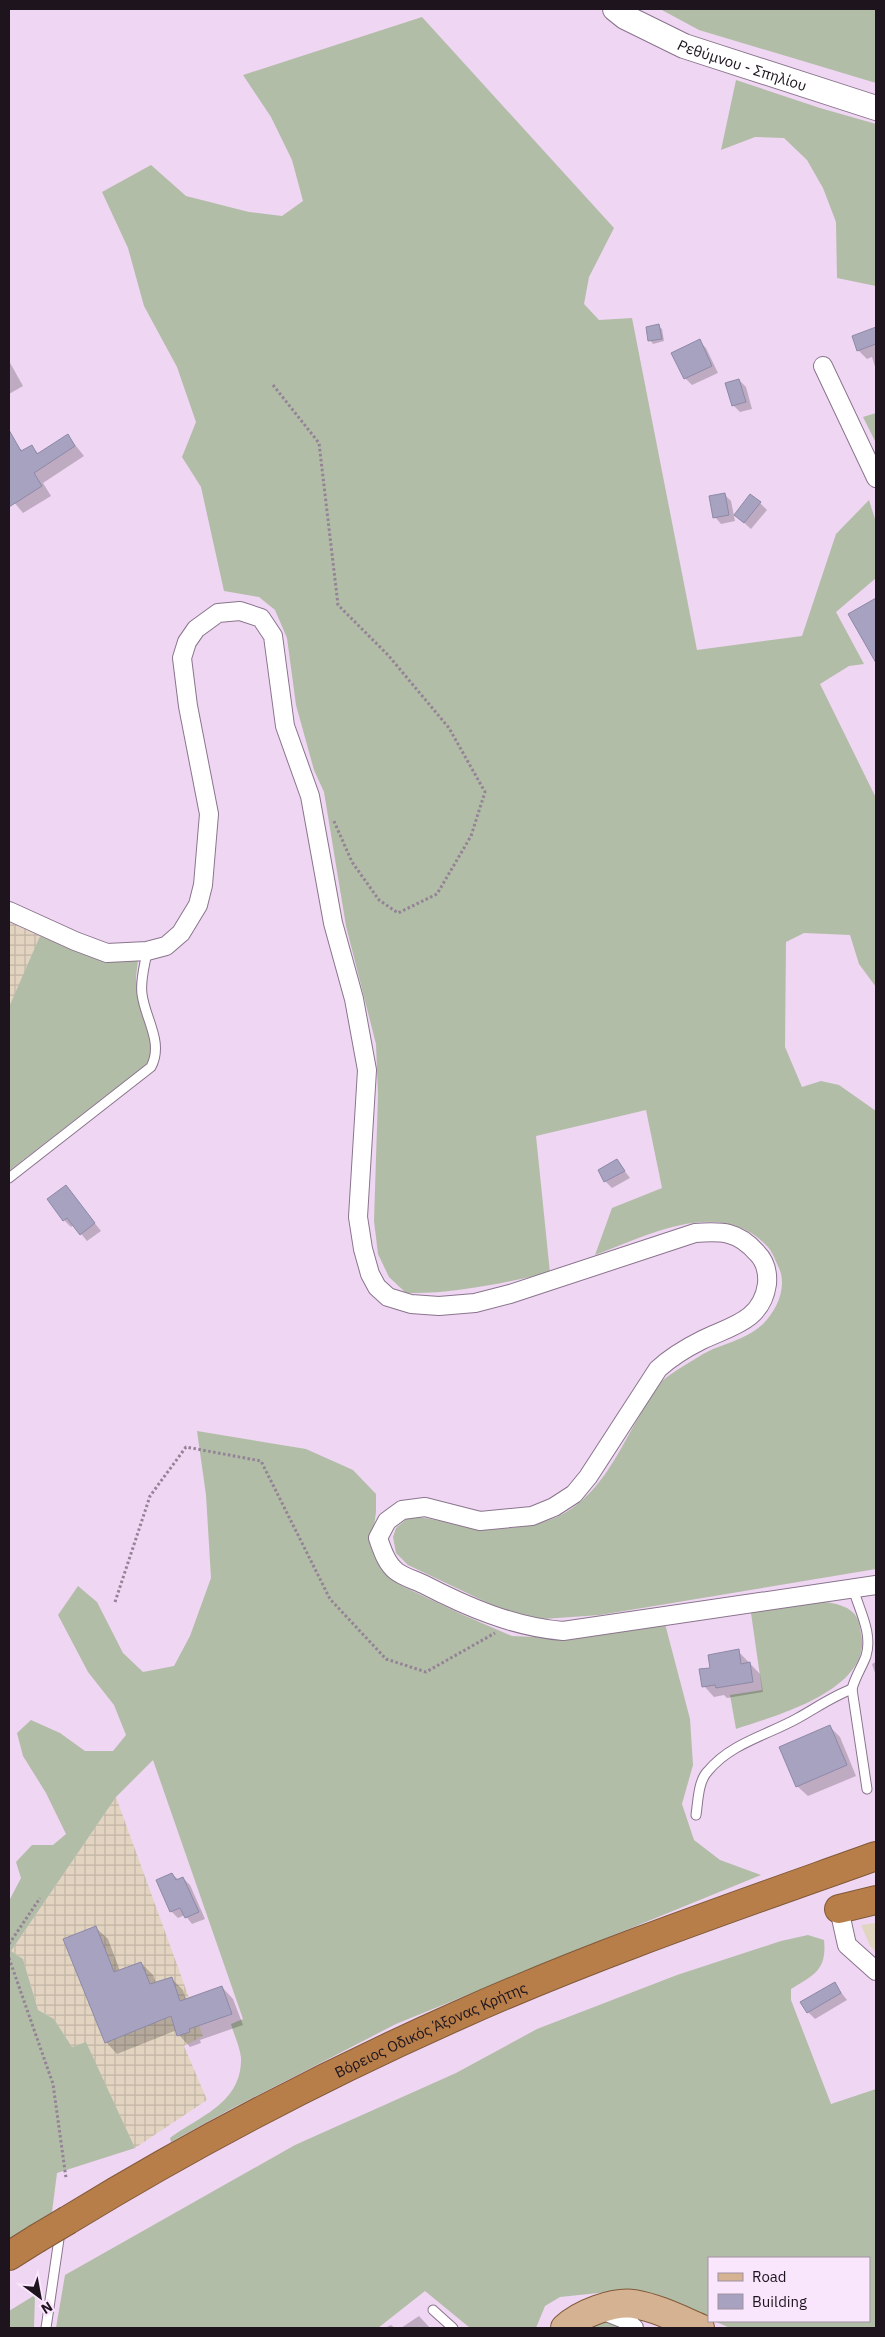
<svg xmlns="http://www.w3.org/2000/svg" width="885" height="2337" font-family="'IBM Plex Sans',sans-serif">
<style>
.commercial{fill:#e0d5c0}
.industrial{fill:url(#industrial-grid)}
.grass{fill:#b2bda7}
.shadow{fill:#0003}
.building{fill:#a6a2c0;stroke:#8d89a7}
.lines{fill:none;stroke-linecap:round;stroke-linejoin:round}
.service-casing{stroke:#8a748d;stroke-width:11}
.minor-casing{stroke:#8a748d;stroke-width:20}
.secondary-casing{stroke:#8a748d;stroke-width:26}
.primary-casing{stroke:#81593a;stroke-width:30}
.motorway-casing{stroke:#81593a;stroke-width:30}
.path{stroke:#948296;stroke-width:3;stroke-dasharray:2.5 2.5;stroke-linecap:butt}
.service{stroke:#fff;stroke-width:9}
.minor{stroke:#fff;stroke-width:18}
.secondary{stroke:#fff;stroke-width:24}
.primary{stroke:#d4b292;stroke-width:28}
.motorway{stroke:#b77e49;stroke-width:28}
.motorway-bridge-casing{stroke:#81593a;stroke-width:30;stroke-linecap:butt}
.motorway-bridge{stroke:#b77e49;stroke-width:28}
.labels{text-anchor:middle;dominant-baseline:central;stroke-width:4;stroke-linejoin:round;paint-order:stroke}
.street-label{font-size:15px;fill:#1d141e;stroke:#f9e5fc}
</style>
<defs>
<pattern id="industrial-grid" width="8" height="8" patternUnits="userSpaceOnUse" patternTransform="scale(1.25)"><rect width="8" height="8" fill="#e2d4c1"/><path d="M0 4h8M4 0v8" fill="none" stroke="#c1b5a5"/></pattern>
</defs>
<rect width="100%" height="100%" fill="#efd6f2"/>
<polygon class="commercial" points="876,1923 876,1952 870,1946 861,1925"/>
<g class="industrial">
<polygon points="9,922 40,936 9,1008"/>
<polygon points="116,1797 203,2036 184,2046 207,2100 135,2148 86,2043 72,2047 54,2019 38,2010 23,1959 11,1951"/>
</g>
<g class="grass">
<polygon points="660,9 876,9 876,83 699,30"/>
<path d="M422 17 614 228 589 277 584 304 599 320 632 318 697 650 802 636 836 534 869 500 876 522V578L836 612 864 664 849 666 820 684 876 798V987L859 964 850 935 804 933 786 942 785 1047 802 1087 821 1081 839 1085 876 1111V1569L600 1615 543 1619 519 1615 488 1603 408 1565 396 1553 393 1537 396 1528 409 1517C434 1516 457 1528 483 1529 506 1530 535 1526 557 1517 612 1491 627 1425 662 1381 666 1377 672 1374 677 1370 689 1363 700 1355 713 1349 731 1342 749 1337 763 1324 778 1309 788 1285 778 1266 775 1259 772 1251 767 1246 719 1196 648 1236 595 1255L612 1208 662 1188 646 1110 536 1136 550 1273C501 1283 455 1294 406 1293L389 1277 378 1254 374 1221 378 1095 376 1044 346 926 324 792 314 770 296 705 287 638 275 610 259 597 224 591 201 487 182 457 196 422 177 367 144 306 128 248 102 192 151 165 186 196 249 212 282 216 303 201 292 160 271 117 243 75Z"/>
<polygon points="736,80 820,108 876,124 876,286 837,278 836,222 823,188 807,160 784,138 755,137 721,150"/>
<polygon points="876,413 876,443 863,417"/>
<polygon points="40,936 79,952 110,961 138,960 136,977 138,998 150,1038 152,1053 148,1063 9,1171 9,1007"/>
<path d="M197 1431 306 1449 353 1470 376 1494V1512L372 1542 380 1566 398 1584 461 1614 512 1636 558 1638 664 1620 690 1719 693 1765 682 1804 694 1840 720 1860 761 1875 396 2024 229 2110 171 2142 170 2138C200 2116 242 2103 241 2058 240 2047 234 2035 231 2024L243 2019 153 1760 116 1797 11 1951 23 1959 38 2010 54 2019 72 2047 86 2042 135 2148 57 2173 52 2212 9 2239V1901L21 1878 16 1862 32 1845H53L66 1834 46 1793 23 1756 17 1733 31 1720 60 1733 85 1751H113L126 1735 114 1705 88 1672 58 1615 78 1586 97 1602 123 1653 143 1672 174 1666 190 1636 211 1578 206 1495Z"/>
<path d="M816 1601C834 1603 858 1605 860 1628 861 1634 863 1641 862 1647 856 1694 775 1716 736 1729L730 1695 762 1690 750 1606Z"/>
<path d="M808 1935 824 1940C827 1970 814 1975 791 1989V2000L831 2104 876 2089V2328H730L714 2321H869V2258H709V2318L627 2290 560 2297 545 2306 536 2328H470L425 2291 378 2328H56L65 2275 295 2145 456 2073 537 2029 677 1975 781 1941Z"/>
<polygon points="35,2295 34,2328 9,2328 9,2311"/>
<polygon points="607,2318 623,2328 581,2328"/>
</g>
<g class="shadow">
<polygon points="658,326 662,329 664,341 653,344 650,340"/>
<polygon points="876,328 876,370 872,357 867,359 858,350 854,336"/>
<polygon points="699,341 706,348 718,373 692,385 685,378"/>
<polygon points="9,361 23,386 9,394"/>
<polygon points="739,380 746,387 752,409 740,412 733,405"/>
<polygon points="68,436 84,456 43,483 51,496 23,513 9,496 9,451 17,446 23,451 31,446 39,454"/>
<polygon points="724,494 731,501 735,521 721,524 715,517"/>
<polygon points="760,503 767,510 751,529 742,521"/>
<polygon points="872,601 876,605 876,658 874,656"/>
<polygon points="617,1161 630,1178 612,1188 605,1181"/>
<polygon points="66,1187 101,1231 87,1241 74,1225 71,1227 64,1220"/>
<polygon points="738,1651 760,1674 763,1692 727,1698 724,1695 714,1697 704,1686 712,1669"/>
<polygon points="876,1662 876,1676 872,1664"/>
<polygon points="830,1727 840,1737 856,1776 808,1796 797,1786"/>
<polygon points="172,1874 179,1880 183,1878 190,1885 205,1919 192,1924 185,1915 178,1918 171,1911"/>
<polygon points="96,1928 108,1939 120,1971 141,1963 153,1975 156,1983 171,1978 183,1990 186,2000 222,1987 233,1999 243,2025 200,2040 201,2043 190,2047 179,2035 177,2030 117,2054 106,2042"/>
<polygon points="834,1983 847,2000 815,2019 808,2012"/>
<polygon points="419,2316 430,2328 401,2328"/>
<polygon points="391,2325 395,2328 385,2328"/>
</g>
<g class="building">
<polygon points="659,324 662,339 648,341 646,327"/>
<polygon points="876,327 876,344 857,351 852,336"/>
<polygon points="700,339 712,366 684,379 671,353"/>
<polygon points="739,379 746,402 732,406 725,383"/>
<polygon points="9,430 21,451 32,445 37,454 68,434 75,446 34,473 42,486 9,507"/>
<polygon points="725,493 729,515 713,518 709,496"/>
<polygon points="750,494 761,502 744,523 734,515"/>
<polygon points="876,598 876,663 848,614"/>
<polygon points="617,1159 625,1171 604,1182 598,1170"/>
<polygon points="66,1185 95,1223 80,1235 67,1218 63,1221 47,1199"/>
<polygon points="739,1649 741,1664 750,1662 753,1682 716,1688 715,1685 702,1687 699,1669 710,1668 708,1655"/>
<polygon points="830,1725 847,1765 796,1787 779,1747"/>
<polygon points="172,1873 176,1880 183,1877 199,1912 185,1918 180,1908 170,1912 156,1880"/>
<polygon points="96,1926 114,1972 141,1962 150,1984 172,1977 180,2001 222,1986 232,2014 189,2029 190,2032 177,2036 171,2016 105,2043 63,1939"/>
<polygon points="835,1982 841,1993 807,2013 800,2002"/>
</g>
<g class="lines">
<g class="service-casing">
<g id="service">
<path d="M9 1178 151 1067C164 1042 145 1019 142 994 140 980 145 965 147 951"/>
<path d="M853 1588C859 1610 873 1633 866 1656 862 1667 855 1677 852 1689L867 1789"/>
<path d="M696 1815C698 1802 698 1781 708 1771 731 1743 768 1735 798 1718 816 1708 833 1696 852 1689"/>
<polyline points="433,2310 453,2328"/>
<polyline points="46,2328 60,2232"/>
</g>
</g>
<g class="minor-casing">
<g id="minor">
<polyline points="823,366 876,478"/>
<path d="M9 911 75 941 107 953 147 951 166 946 181 933 198 905 203 885 209 814 188 706 182 658 187 642 196 629 218 613 240 611 261 618 273 636 285 726 310 796 333 923 354 999 367 1070 358 1217 363 1249 370 1274 377 1287 388 1297 411 1304 439 1306 475 1303 510 1294 695 1233C722 1231 738 1231 757 1253 765 1261 768 1272 767 1284 762 1321 731 1326 702 1340 686 1348 671 1357 658 1369L588 1477 574 1494 554 1507 532 1516 480 1521 425 1507 402 1510 387 1521 378 1538C382 1549 386 1563 396 1571 403 1577 415 1580 423 1584 467 1607 514 1627 563 1631L876 1585"/>
<polyline points="839,1909 847,1945 876,1971"/>
<polyline points="599,2309 624,2319 634,2328"/>
</g>
</g>
<g class="secondary-casing">
<g id="secondary">
<path id="s1" d="M615 9 625 17 684 46 876 108"/>
</g>
</g>
<g class="primary-casing">
<path id="primary" d="M565 2328C580 2314 613 2301 634 2304 657 2308 679 2319 700 2328"/>
</g>
<g class="motorway-casing">
<g id="motorway">
<polyline points="839,1909 876,1900"/>
<path id="s2" d="M68 2220C194 2143 324 2075 459 2015 595 1954 736 1906 876 1856"/>
<polyline points="9,2256 36,2239"/>
</g>
</g>
<g class="path">
<polyline points="273,385 319,443 338,605 388,655 449,728 485,792 471,836 437,894 398,913 379,900 352,862 333,819"/>
<polyline points="115,1602 150,1496 186,1447 261,1461 330,1599 386,1659 426,1672 495,1633"/>
<polyline points="9,1944 40,1898"/>
<polyline points="9,1958 53,2084 66,2178"/>
</g>
<use href="#service" class="service"/>
<use href="#minor" class="minor"/>
<use href="#secondary" class="secondary"/>
<use href="#primary" class="primary"/>
<use href="#motorway" class="motorway"/>
<g class="motorway-bridge-casing">
<polyline id="motorway-bridge" points="36,2239 68,2220"/>
</g>
<use href="#motorway-bridge" class="motorway-bridge"/>
</g>
<g class="labels">
<g class="street-label">
<text stroke="none"><textPath href="#s1" startOffset="140">Ρεθύμνου - Σπηλίου</textPath></text>
<text stroke="none"><textPath href="#s2" startOffset="410">Βόρειος Οδικός Άξονας Κρήτης</textPath></text>
</g>
</g>
<rect width="885" height="2337" fill="none" stroke="#1d141e" stroke-width="20"/>
<rect x="708" y="2257" width="162" height="65" fill="#f9e5fc" stroke="#a191a3"/>
<rect x="718" y="2273" width="25" height="8" fill="#d4b292" stroke="#a191a3"/>
<text x="752" y="2282" font-size="15" fill="#1d141e">Road</text>
<rect x="718" y="2294" width="25" height="15" fill="#a6a2c0" stroke="#a191a3"/>
<text x="752" y="2307" font-size="15" fill="#1d141e">Building</text>
<g transform="translate(40 2297) rotate(148)" stroke="#f9e5fc" stroke-width="4" paint-order="stroke">
<path d="M0-4L9 19L0 12L-9 19Z" fill="#1d141e"/>
<text y="-8" font-size="14" font-weight="bold" text-anchor="middle" fill="#1d141e">N</text>
</g>
</svg>
